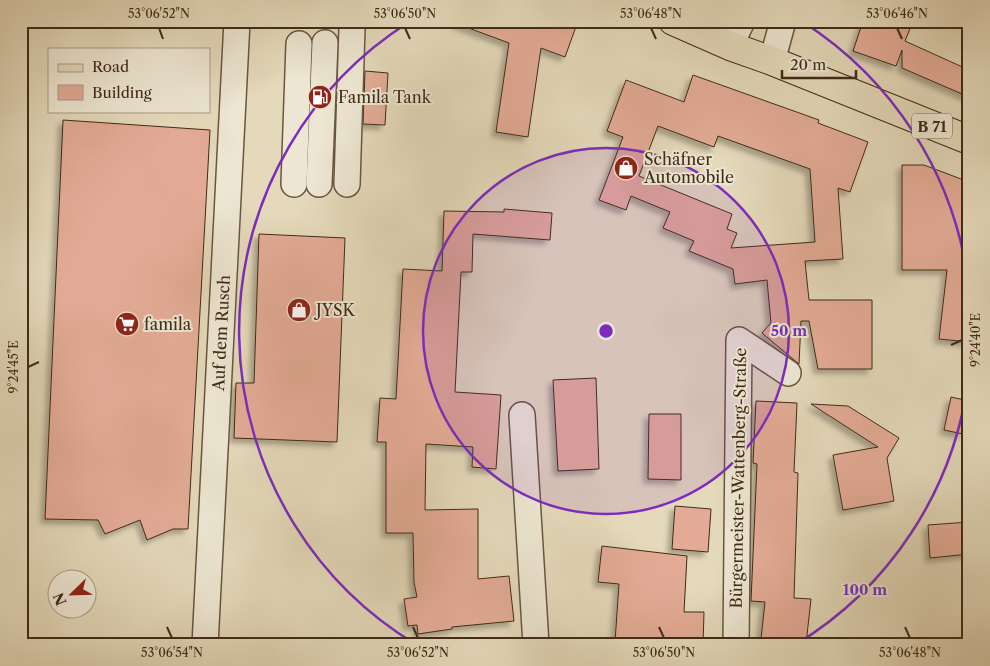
<svg xmlns="http://www.w3.org/2000/svg" width="990" height="666" font-family="'Libre Caslon Text',serif">
<style>
.building{fill:#e3ab96;stroke:#3f2b18;fill-rule:evenodd;filter:url(#shadow)}
.lines{fill:none;stroke-linecap:round;stroke-linejoin:round}
.minor-casing{stroke:#685640;stroke-width:28}
.major-casing{stroke:#3f2b18;stroke-width:30}
.minor{stroke:#ede6d2;stroke-width:25}
.major{stroke:#e4d9ba;stroke-width:28}
.ticks{fill:none;stroke:#3f2b18;stroke-width:2}
.ring{fill:none;stroke:#7b2cbf;stroke-width:2.5}
.labels{text-anchor:middle;dominant-baseline:central;stroke-width:4;stroke-linejoin:round;paint-order:stroke}
.shield{fill:#ede6d2;stroke:#736350;stroke-width:1}
.shield-label{font-size:15px;font-weight:bold;fill:#3f2b18}
.poi-label{font-size:16px;fill:#3f2b18;stroke:#ede6d2;text-anchor:start}
.street-label{font-size:16px;fill:#3f2b18;stroke:#ede6d2}
.centre{fill:#7b2cbf;stroke:#ede6d2;stroke-width:2.5}
.ring-label{font-size:15px;text-anchor:middle;font-weight:bold;fill:#7b2cbf;stroke:#ede6d2;stroke-width:4;stroke-linejoin:round;paint-order:stroke}
.neatline{fill:none;stroke:#3f2b18;stroke-width:2}
.ticks-label{font-size:12px;text-anchor:middle;fill:#3f2b18}
</style>
<defs>
<filter id="shadow"><feDropShadow dx="-4.5" dy="4.5" stdDeviation="2.5" flood-color="#0004"/></filter>
</defs>
<rect width="100%" height="100%" fill="#e4d9ba"/>
<filter id="stains"><feTurbulence type="fractalNoise" baseFrequency=".004" numOctaves="4"/><feColorMatrix values="0 0 0 0 .2 0 0 0 0 .09 0 0 0 0 .02 0 0 0 .5 -.17"/></filter>
<radialGradient id="worn" r=".72"><stop offset=".6" stop-color="#630" stop-opacity="0"/><stop offset="1" stop-color="#630" stop-opacity=".3"/></radialGradient>
<g class="building">
<polygon points="456,21 578,21 565,57 541,48 528,137 496,132 509,43 455,23"/>
<polygon points="863,21 871,21 889,27 891,21 913,21 905,41 969,70 969,97 902,68 902,50 896,66 853,51"/>
<polygon points="365,71 388,73 385,125 363,124"/>
<path d="M693 75 819 120 818 123 868 142 850 192 838 188 843 259 805 261 809 300H872V369H818L809 321H801L799 364 762 333 771 323 767 280 735 284 733 269 689 251 694 241 663 228 670 212 631 196 626 210 599 200 623 137 607 131 626 80 684 102ZM658 126 714 147 718 136 810 169 815 242 731 248 737 233 727 229 732 214 639 176Z"/>
<polygon points="63,120 210,130 188,529 173,529 147,540 140,520 105,534 98,520 45,519"/>
<polygon points="902,165 924,165 969,182 969,342 939,339 947,270 902,270"/>
<polygon points="504,209 552,213 550,240 473,234 472,272 461,272 455,392 501,395 496,469 472,467 473,447 426,444 425,510 478,509 478,579 509,576 514,621 452,627 452,629 418,634 417,625 408,626 404,599 417,597 414,582 413,533 386,533 386,442 377,442 380,398 396,399 403,269 442,271 444,211 504,212"/>
<polygon points="259,234 345,238 337,442 234,438 236,383 254,383"/>
<polygon points="596,378 599,469 558,471 553,380"/>
<polygon points="951,397 969,401 963,434 944,430"/>
<polygon points="756,401 797,403 794,472 798,473 794,598 811,599 806,644 761,639 765,602 751,601 757,464 753,463"/>
<polygon points="811,404 848,406 899,438 887,458 894,501 843,510 833,455 878,447"/>
<polygon points="649,414 681,414 681,480 648,479"/>
<polygon points="675,506 711,509 708,552 672,549"/>
<polygon points="969,522 969,554 930,558 928,525"/>
<polygon points="602,546 687,556 684,612 704,612 703,645 644,645 615,642 619,584 598,582"/>
</g>
<g class="lines">
<g class="minor-casing">
<g id="minor">
<polyline points="730,46 742,21"/>
<polyline points="772,61 783,21"/>
<polyline points="294,184 299,44"/>
<polyline points="319,184 325,43"/>
<polyline points="347,184 352,28"/>
<polyline points="522,415 536,645"/>
<polyline points="205,645 237,21"/>
<polyline points="736,645 739,340 788,373"/>
</g>
</g>
<g class="major-casing">
<polyline id="major" points="673,21 730,46 772,61 969,140"/>
</g>
<use href="#minor" class="minor"/>
<use href="#major" class="major"/>
</g>
<path class="ticks" d="M159 28 163 39M405 28 410 39M651 28 656 39M897 28 902 39M951 345 962 340M28 367 39 362M167 627 172 638M413 627 418 638M659 627 664 638M905 627 910 638"/>
<circle cx="606" cy="331" r="183" fill="#7b2cbf" fill-opacity=".12"/>
<g class="ring">
<circle cx="606" cy="331" r="183"/>
<path d="M968 382A366 366 0 0 1 795 645M417 645A366 366 0 0 1 409 22M803 22A366 366 0 0 1 968 280"/>
</g>
<defs>
<g id="fuel-disc" transform="scale(1.25)"><circle r="9.5" fill="#8f2418" stroke="#ede6d2"/><path d="M-5.5-6h7V0h2V4h1.3V-2.5L3-4.5l.8-.8L6-3V5H2.5V1h-1V6h-7ZM-4.2-4.7v3.2H.2V-4.7Z" fill="#fff"/></g>
<g id="shop-disc" transform="scale(1.25)"><circle r="9.5" fill="#8f2418" stroke="#ede6d2"/><path d="M-5-2.5h2.3a2.7 3.5 0 0 1 5.4 0H5L5.5 6h-11ZM-1.5-2.5h3a1.5 2.3 0 0 0-3 0Z" fill="#fff"/></g>
<g id="supermarket-disc" transform="scale(1.25)"><circle r="9.5" fill="#8f2418" stroke="#ede6d2"/><path d="M-6-5.5h2.5l.6 2H6L4.5 2H-2.5L-4.4-4H-6ZM-1.5 3.2a1.3 1.3 0 1 0 .1 0ZM3 3.2a1.3 1.3 0 1 0 .1 0Z" fill="#fff"/></g>
</defs>
<g fill-rule="evenodd">
<use href="#fuel-disc" x="320" y="97"/>
<use href="#shop-disc" x="626" y="168"/>
<use href="#shop-disc" x="299" y="310"/>
<use href="#supermarket-disc" x="127" y="324"/>
</g>
<g class="labels">
<rect class="shield" x="912" y="113.5" width="40" height="25" rx="4"/>
<g class="shield-label">
<text x="932" y="126">B 71</text>
</g>
<g class="poi-label">
<text x="338" y="97">Famila Tank</text>
<text x="644" y="159">Schäfner<tspan x="644" dy="18">Automobile</tspan></text>
<text x="316" y="310">JYSK</text>
<text x="144" y="324">famila</text>
</g>
<g class="street-label">
<text transform="translate(221 333) rotate(-87)">Auf dem Rusch</text>
<text transform="translate(738 478) rotate(-89)">Bürgermeister-Wattenberg-Straße</text>
</g>
</g>
<circle cx="606" cy="331" r="8" class="centre"/>
<g class="ring-label">
<text x="789" y="336">50 m</text>
<text x="865" y="595">100 m</text>
</g>
<rect width="990" height="666" fill="none" stroke="#e4d9ba" stroke-width="55"/>
<rect x="48" y="48" width="162" height="65" fill="#ede6d2" stroke="#a79b88"/>
<rect x="58" y="64" width="25" height="8" fill="#e4d9ba" stroke="#a79b88"/>
<text x="92" y="72" font-size="15" fill="#3f2b18">Road</text>
<rect x="58" y="85" width="25" height="15" fill="#e3ab96" stroke="#a79b88"/>
<text x="92" y="98" font-size="15" fill="#3f2b18">Building</text>
<g transform="translate(72 594) rotate(247)"><circle r="24" fill="#ede6d2" stroke="#a79b88"/>
<path d="M0-4L9 19L0 12L-9 19Z" fill="#8f2418"/>
<text y="-8" font-size="14" font-weight="bold" text-anchor="middle" fill="#3f2b18">N</text>
</g>
<path d="M782 70v8h74v-8" fill="none" stroke="#3f2b18" stroke-width="2.5"/>
<text x="790" y="70" font-size="15" fill="#3f2b18" stroke="#ede6d2" stroke-width="4" paint-order="stroke">20 m</text>
<rect x="28" y="28" width="934" height="610" class="neatline"/>
<g class="ticks-label">
<text x="159" y="18">53°06'52"N</text>
<text x="405" y="18">53°06'50"N</text>
<text x="651" y="18">53°06'48"N</text>
<text x="897" y="18">53°06'46"N</text>
<text transform="translate(976 340) rotate(-90)" y="4">9°24'40"E</text>
<text transform="translate(14 367) rotate(-90)" y="4">9°24'45"E</text>
<text x="172" y="657">53°06'54"N</text>
<text x="418" y="657">53°06'52"N</text>
<text x="664" y="657">53°06'50"N</text>
<text x="910" y="657">53°06'48"N</text>
</g>
<rect width="100%" height="100%" filter="url(#stains)"/>
<rect width="100%" height="100%" fill="url(#worn)"/>
</svg>
